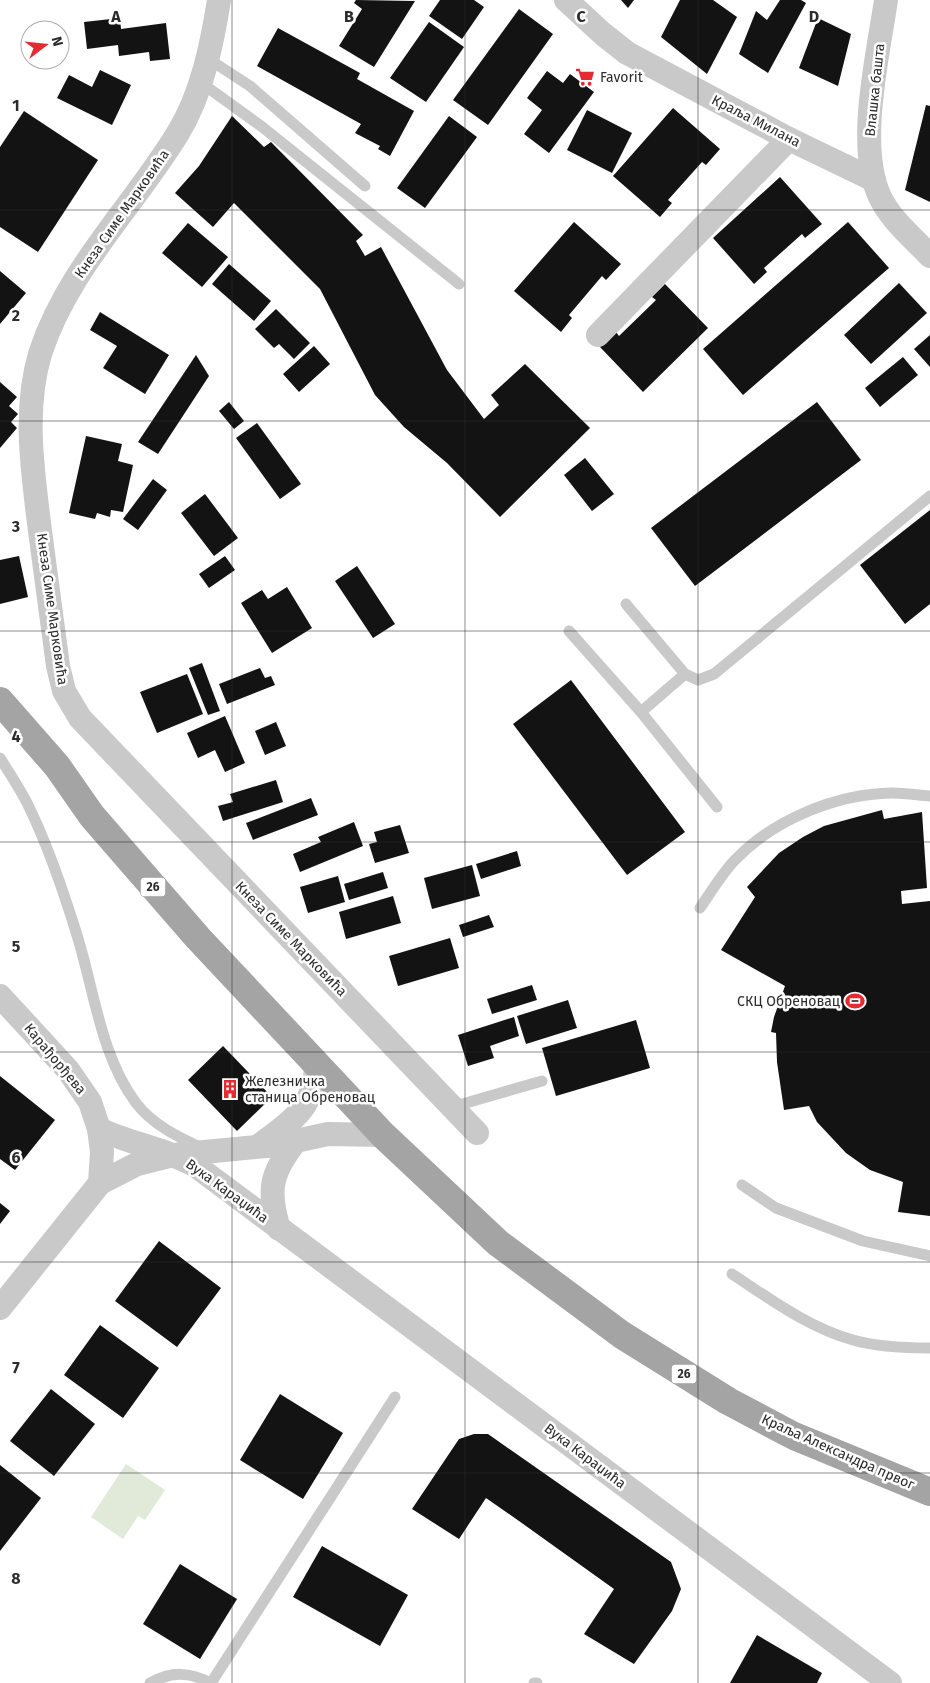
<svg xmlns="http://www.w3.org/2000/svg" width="930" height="1683" font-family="'Fira Sans',sans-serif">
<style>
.green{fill:#e1ead8}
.building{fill:#131313}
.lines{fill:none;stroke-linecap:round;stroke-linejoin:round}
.lane{stroke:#c9c9c9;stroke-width:11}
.street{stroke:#c9c9c9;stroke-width:24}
.primary{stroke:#a4a4a4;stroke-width:28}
.grid{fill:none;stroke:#2c2c2c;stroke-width:1;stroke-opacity:0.55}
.labels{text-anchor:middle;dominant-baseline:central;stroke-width:5;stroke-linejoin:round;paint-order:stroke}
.shield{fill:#fff;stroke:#6b6b6b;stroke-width:1}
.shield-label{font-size:12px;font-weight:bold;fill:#2c2c2c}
.poi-label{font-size:14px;fill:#2c2c2c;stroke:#fff;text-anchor:start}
.street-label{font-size:14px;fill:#2c2c2c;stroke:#fff}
.grid-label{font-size:16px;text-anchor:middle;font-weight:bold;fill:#2c2c2c;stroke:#fff;stroke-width:5;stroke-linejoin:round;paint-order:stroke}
</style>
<rect width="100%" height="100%" fill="#fff"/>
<polygon class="green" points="126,1464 165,1490 145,1520 138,1516 123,1539 91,1517"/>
<g class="building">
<polygon points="356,0 415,1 374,67 339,46 362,9 354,3"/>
<polygon points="440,0 474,0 484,7 462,39 429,16"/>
<polygon points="621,0 634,0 628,8"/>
<polygon points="680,0 713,0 737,17 707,74 661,37"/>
<polygon points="780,0 801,0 806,3 768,73 739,54 756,11 767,20"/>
<polygon points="519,9 553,34 488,125 453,100"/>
<polygon points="120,18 121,29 166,23 170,59 150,61 149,52 119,56 118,45 87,49 84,22"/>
<polygon points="818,18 851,34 838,86 799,68"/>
<polygon points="429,22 464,47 426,102 390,78"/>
<polygon points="278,28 360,73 357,79 414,111 390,156 378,149 380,146 355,133 361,124 257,66"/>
<polygon points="100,70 131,85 112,125 57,98 69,75 92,87"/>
<polygon points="547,71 563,83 570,74 594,92 549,153 524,134 542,110 527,98"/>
<polygon points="926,105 930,106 930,202 905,190"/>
<polygon points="673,108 720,149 706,165 702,162 668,200 672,203 660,217 613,176"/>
<polygon points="587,110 632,133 612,173 567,150"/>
<polygon points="24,111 98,160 38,252 0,227 0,147"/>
<polygon points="232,116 264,147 271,142 363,235 356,241 365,256 381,247 447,370 484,419 499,405 491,395 525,364 590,428 500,517 447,463 404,427 375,395 320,289 234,203 213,227 175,193 199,166"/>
<polygon points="449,116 477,137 425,208 397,188"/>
<polygon points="780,177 822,224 805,238 802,234 764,268 767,272 754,284 713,238"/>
<polygon points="574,222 621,264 606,280 602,276 569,315 572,318 561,332 514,291"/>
<polygon points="848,222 889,268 743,395 703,349"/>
<polygon points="188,223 228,257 202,287 162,253"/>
<polygon points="229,264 271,301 254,321 212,284"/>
<polygon points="0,271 26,293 0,324"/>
<polygon points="899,283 927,313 871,364 844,335"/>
<polygon points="665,284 708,328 643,392 600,347 616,332 619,336 656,300 652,297"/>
<polygon points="276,309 310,343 294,359 279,344 274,348 255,329"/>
<polygon points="100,312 169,355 145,394 103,368 117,346 90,330"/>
<polygon points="930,335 930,367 914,349"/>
<polygon points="314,346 330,364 299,392 283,374"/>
<polygon points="196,355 209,376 158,454 138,442"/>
<polygon points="903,357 918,375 880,407 865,388"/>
<polygon points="0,382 17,397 9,406 18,414 11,422 17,428 0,448"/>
<polygon points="229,402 244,421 234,429 219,411"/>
<polygon points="817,402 861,460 695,586 651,528"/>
<polygon points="257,423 301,484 280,499 236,438"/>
<polygon points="86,436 122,444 118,461 133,465 123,512 111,510 110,517 97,513 95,519 69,513"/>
<polygon points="585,458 614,494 592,511 564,475"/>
<polygon points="153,479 167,490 138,530 123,519"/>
<polygon points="205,494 238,538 214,556 181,513"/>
<polygon points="930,510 930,604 905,624 860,565"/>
<polygon points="19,556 28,597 0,604 0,560"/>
<polygon points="225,556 235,570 209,588 199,574"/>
<polygon points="357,566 395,624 373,638 335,581"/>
<polygon points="287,587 312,628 272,653 241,603 262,590 268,599"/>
<polygon points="202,663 220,711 208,715 189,668"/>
<polygon points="260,668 265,678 271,676 275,685 227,704 219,684"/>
<polygon points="187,674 203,714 157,733 140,692"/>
<polygon points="571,680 685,832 627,875 513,724"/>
<polygon points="225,716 245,763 225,772 215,750 198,758 187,733"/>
<polygon points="276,722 286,746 265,755 255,731"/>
<polygon points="276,780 283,802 223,821 218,806 233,802 230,794"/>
<polygon points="311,798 318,815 253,840 246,823"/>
<polygon points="882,810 884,819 922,812 927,888 901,891 902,904 930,901 930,1216 898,1212 903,1182 870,1170 846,1153 817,1122 809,1106 784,1110 777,1062 776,1033 771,1032 774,1017 785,986 721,950 755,897 747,887 779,853 803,837 824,826"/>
<polygon points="354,822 363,846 300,872 293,854 321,842 318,837"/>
<polygon points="400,825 409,853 375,863 369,844 377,842 374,832"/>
<polygon points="517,851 521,866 481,879 476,864"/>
<polygon points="472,865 480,896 432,909 424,878"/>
<polygon points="383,872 388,888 349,900 344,884"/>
<polygon points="338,876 345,902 308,913 300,887"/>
<polygon points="393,896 401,923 346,939 339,912"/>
<polygon points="489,915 494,927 463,937 459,925"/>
<polygon points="450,938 459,968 398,986 389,956"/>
<polygon points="532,985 537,1000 492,1014 487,999"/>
<polygon points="568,1000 577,1028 526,1044 517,1016"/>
<polygon points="514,1017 519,1036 490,1046 494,1058 468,1066 458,1035"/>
<polygon points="636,1020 650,1068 556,1096 542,1048"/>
<polygon points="223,1046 272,1097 237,1131 188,1080"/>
<polygon points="0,1076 55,1120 15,1170 0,1159"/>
<polygon points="0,1203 10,1211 0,1224"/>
<polygon points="159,1241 221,1288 177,1347 115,1301"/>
<polygon points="100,1325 159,1368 123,1418 64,1375"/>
<polygon points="51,1389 95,1424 54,1476 10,1441"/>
<polygon points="280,1394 343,1433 303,1499 240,1460"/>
<polygon points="474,1434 488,1434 671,1562 681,1589 672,1611 634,1664 584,1634 614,1589 519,1521 486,1498 459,1539 412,1509 459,1439"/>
<polygon points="0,1465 41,1498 0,1551"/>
<polygon points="322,1546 408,1595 380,1646 293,1597"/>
<polygon points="180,1564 237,1599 200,1659 143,1624"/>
<polygon points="757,1635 822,1673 817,1683 730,1683"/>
</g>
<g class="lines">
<g class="lane">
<polyline points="207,58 250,86 365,186"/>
<polyline points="200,82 261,126 459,284"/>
<polyline points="626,604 685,674 698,680 714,674 930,496"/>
<polyline points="569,631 641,712 685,674"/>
<polyline points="641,712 717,807"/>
<path d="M0 758C10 774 21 790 29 807 48 846 63 890 76 932 94 988 100 1055 136 1103 153 1125 178 1137 202 1148"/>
<path d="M700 908C711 892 721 875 734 861 773 820 835 794 892 793 905 793 917 795 930 796"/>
<polyline points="452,1107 542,1081"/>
<polyline points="742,1185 776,1208 863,1241 930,1256"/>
<path d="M732 1274C770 1299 809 1328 853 1340 877 1347 906 1348 930 1348"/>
<path d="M150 1683C172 1671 190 1672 211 1683"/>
<polyline points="211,1683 395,1397"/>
<polyline points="534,1683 537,1683"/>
</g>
<g class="street">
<path d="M219 0C212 44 202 94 178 133 133 207 67 270 40 354 23 411 33 473 40 531 46 576 52 621 58 666L64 691 80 718 477 1133"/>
<polyline points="566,0 603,34 627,53 789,139 874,180"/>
<path d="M886 0C878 56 856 146 880 197 891 220 913 238 930 256"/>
<polyline points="598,335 789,139"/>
<polyline points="0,996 68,1070 90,1102 99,1129 102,1152 100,1183 0,1308"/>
<path d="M99 1129C131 1144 166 1149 196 1166L890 1683"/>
<path d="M260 1145C290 1122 315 1108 316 1066"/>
<polyline points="100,1183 137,1164 173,1155 277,1145 328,1134 383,1135"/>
<path d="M279 1229C267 1190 271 1173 295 1142"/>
</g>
<polyline class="primary" points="0,701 57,766 92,816 198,938 383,1135 498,1243 622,1335 728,1401 794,1436 930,1492"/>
</g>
<path class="grid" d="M232 0V1683M465 0V1683M698 0V1683M0 210H930M0 421H930M0 631H930M0 842H930M0 1052H930M0 1262H930M0 1473H930"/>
<defs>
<g id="supermarket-bare" transform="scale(1.5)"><path d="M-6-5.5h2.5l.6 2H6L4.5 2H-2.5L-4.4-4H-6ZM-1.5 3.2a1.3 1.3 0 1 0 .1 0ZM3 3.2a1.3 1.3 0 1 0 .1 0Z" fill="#e52b31" stroke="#fff" stroke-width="2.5" paint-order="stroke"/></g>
<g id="stadium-bare" transform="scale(1.5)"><path d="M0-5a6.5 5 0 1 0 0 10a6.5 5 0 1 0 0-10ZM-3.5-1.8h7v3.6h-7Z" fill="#e52b31" stroke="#fff" stroke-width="2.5" paint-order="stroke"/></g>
<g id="building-bare" transform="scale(1.5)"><path d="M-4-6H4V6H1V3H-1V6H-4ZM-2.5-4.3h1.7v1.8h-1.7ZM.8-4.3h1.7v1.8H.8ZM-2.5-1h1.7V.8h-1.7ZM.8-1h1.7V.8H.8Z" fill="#e52b31" stroke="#fff" stroke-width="2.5" paint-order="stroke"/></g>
</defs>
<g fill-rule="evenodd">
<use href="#supermarket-bare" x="585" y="77"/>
<use href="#stadium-bare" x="855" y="1001"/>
<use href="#building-bare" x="230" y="1089"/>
</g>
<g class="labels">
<g class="shield">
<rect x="140.5" y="877.5" width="25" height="19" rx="4"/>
<rect x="671.5" y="1364.5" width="25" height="19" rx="4"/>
</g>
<g class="shield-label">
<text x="153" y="887">26</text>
<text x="684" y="1374">26</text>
</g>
<g class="poi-label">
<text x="600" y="77">Favorit</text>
<text x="840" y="1001" text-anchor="end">СКЦ Обреновац</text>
<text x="245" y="1081">Железничка<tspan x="245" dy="16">станица Обреновац</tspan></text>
</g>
<g class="street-label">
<text transform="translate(875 90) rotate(-84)">Влашка башта</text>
<text transform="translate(756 121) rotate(27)">Краља Милана</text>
<text transform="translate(122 214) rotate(-55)">Кнеза Симе Марковића</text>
<text transform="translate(52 609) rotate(82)">Кнеза Симе Марковића</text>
<text transform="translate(291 939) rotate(46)">Кнеза Симе Марковића</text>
<text transform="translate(55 1059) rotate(50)">Карађорђева</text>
<text transform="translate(227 1191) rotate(36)">Вука Караџића</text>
<text transform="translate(838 1452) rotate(24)">Краља Александра првог</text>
<text transform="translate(585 1456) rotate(37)">Вука Караџића</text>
</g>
</g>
<g class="grid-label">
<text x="116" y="22">A</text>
<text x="349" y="22">B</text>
<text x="581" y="22">C</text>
<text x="814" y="22">D</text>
<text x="16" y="111">1</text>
<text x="16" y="321">2</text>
<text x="16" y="532">3</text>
<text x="16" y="742">4</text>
<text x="16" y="952">5</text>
<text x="16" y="1163">6</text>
<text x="16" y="1373">7</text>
<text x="16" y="1584">8</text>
</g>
<g transform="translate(45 45) rotate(74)"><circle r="24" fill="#ffffff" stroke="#ababab"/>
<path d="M0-4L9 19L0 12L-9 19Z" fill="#e52b31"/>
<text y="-8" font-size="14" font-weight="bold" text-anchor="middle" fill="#2c2c2c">N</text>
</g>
</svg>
